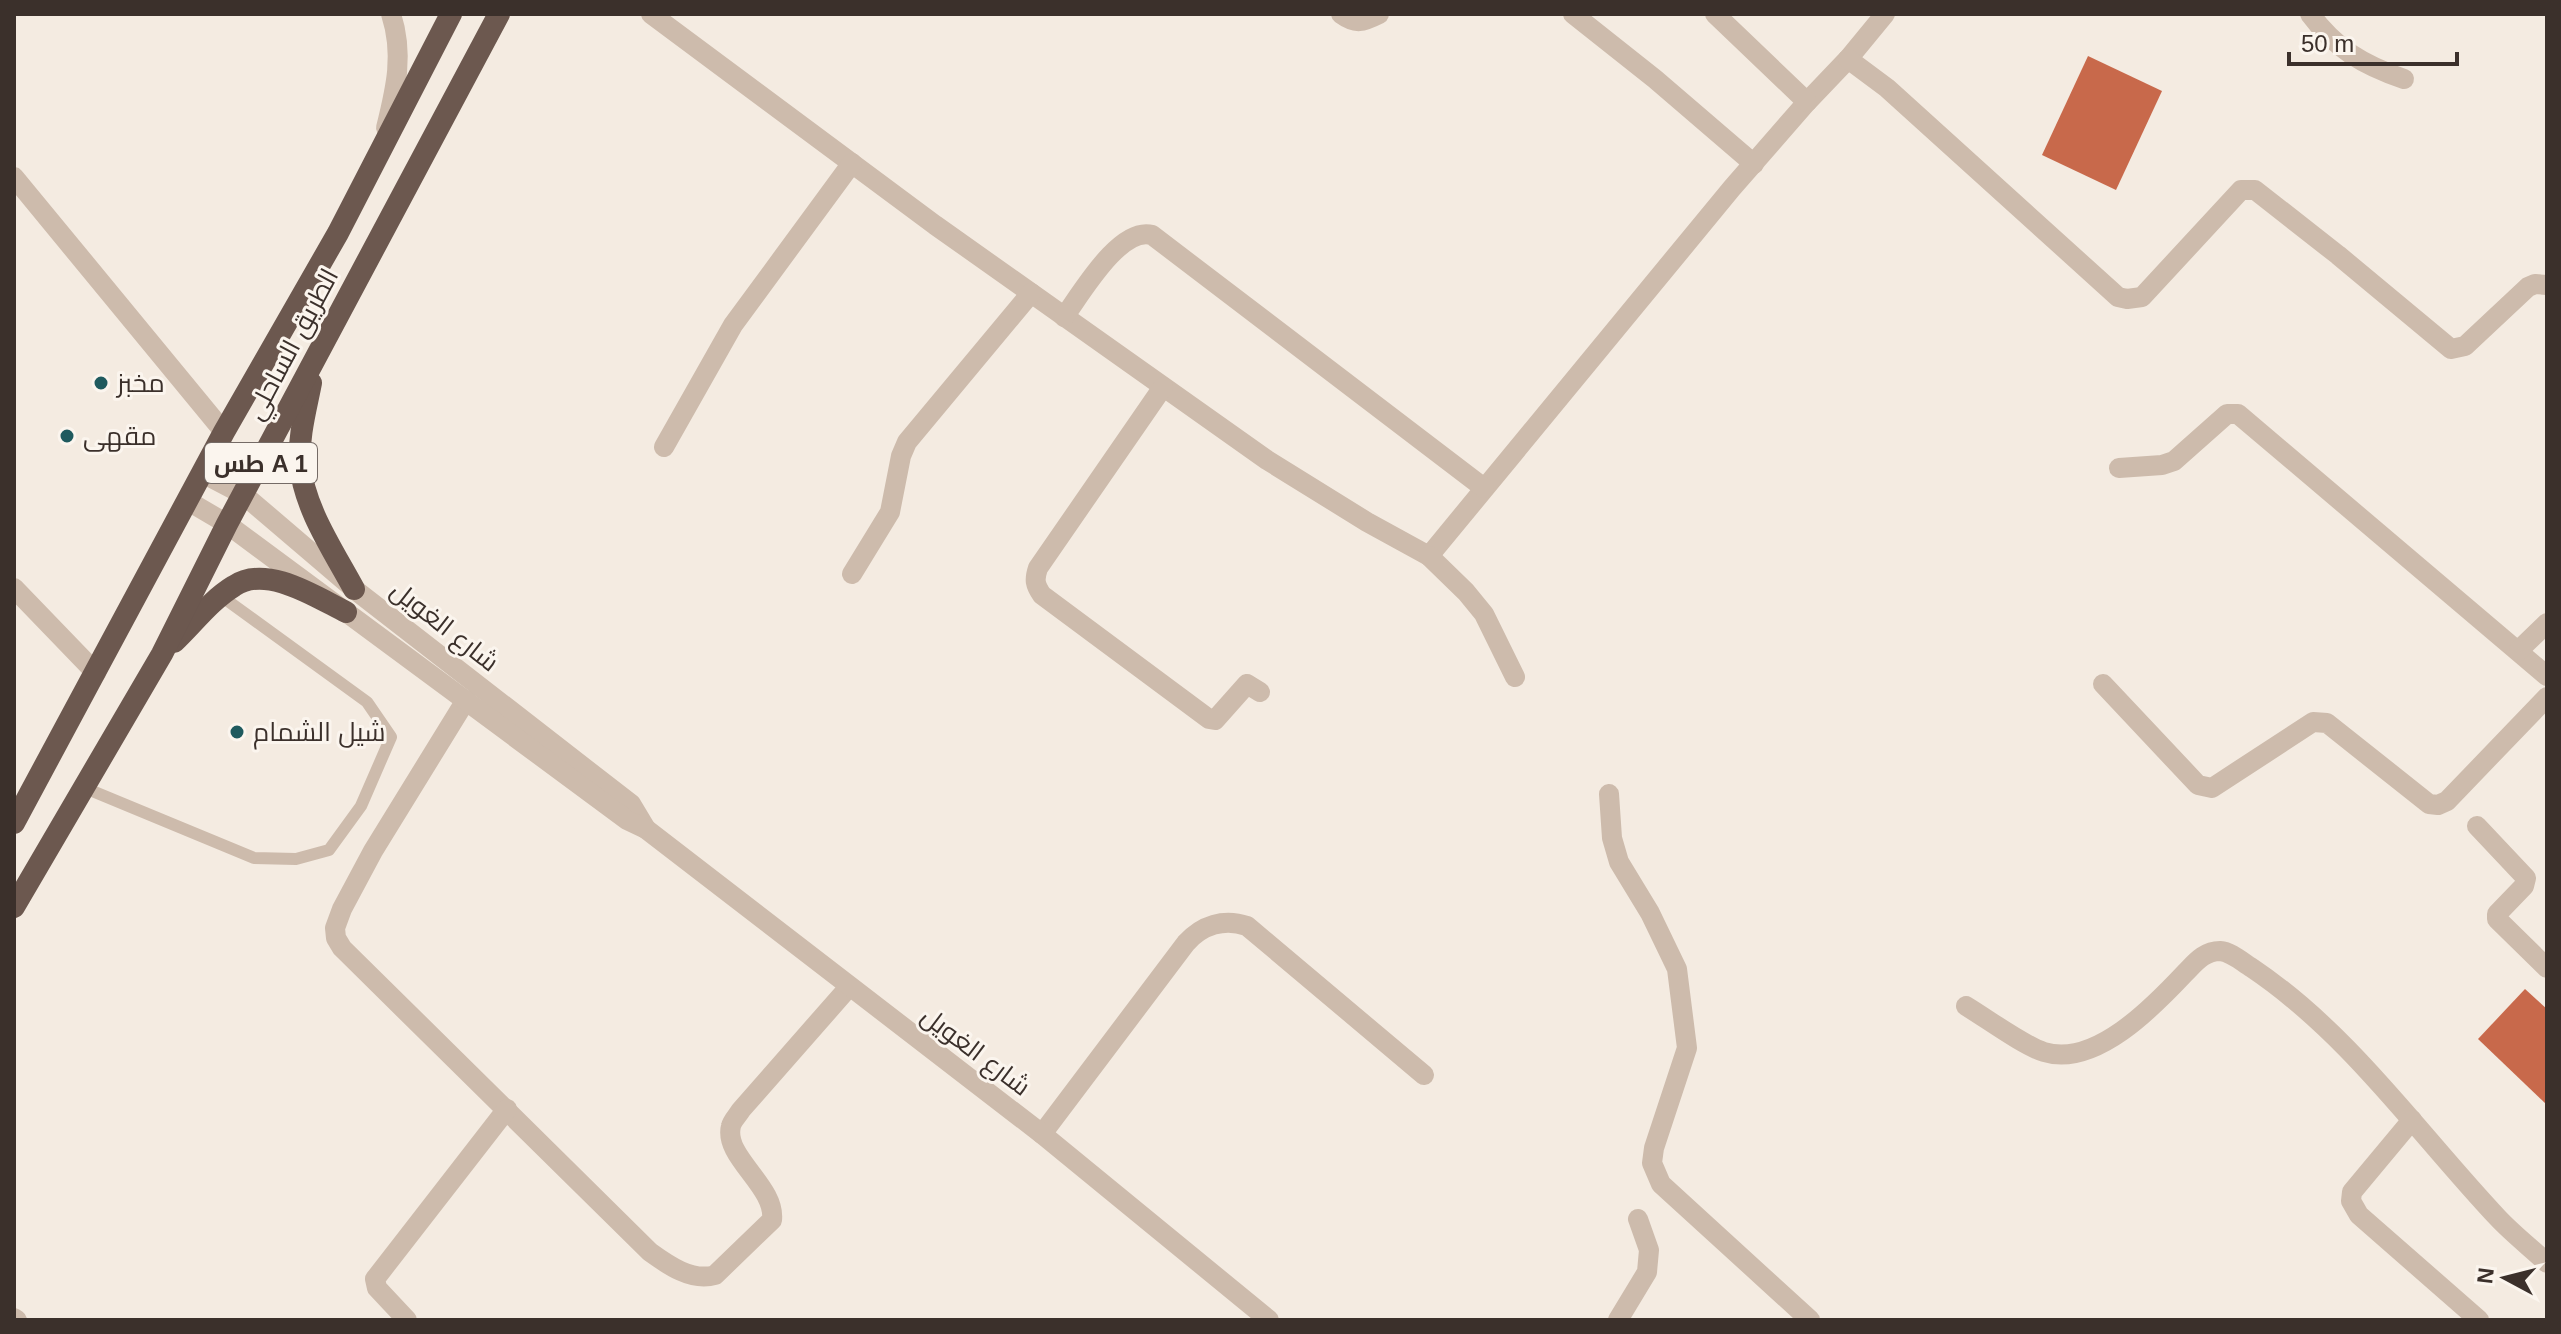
<svg xmlns="http://www.w3.org/2000/svg" width="2561" height="1334" font-family="Helvetica,Cairo,sans-serif">
<style>
.building{fill:#c8694b}
.lines{fill:none;stroke-linecap:round;stroke-linejoin:round}
.service{stroke:#cdbbac;stroke-width:12}
.minor{stroke:#cdbbac;stroke-width:20}
.tertiary{stroke:#cdbbac;stroke-width:20}
.trunk{stroke:#6c584f;stroke-width:22}
.poi-dot{fill:#1f5a5e;stroke:#fbf5ee;stroke-width:3}
.labels{text-anchor:middle;dominant-baseline:central;stroke-width:6;stroke-linejoin:round;paint-order:stroke}
.shield{fill:#fbf5ee;stroke:#756b66;stroke-width:2}
.shield-label{font-size:24px;font-weight:bold;fill:#3b302b}
.street-label{font-size:26px;fill:#3b302b;stroke:#fbf5ee}
.poi-label{font-size:26px;fill:#3b302b;stroke:#fbf5ee;text-anchor:start}
</style>
<rect width="100%" height="100%" fill="#f4ebe1"/>
<g class="building">
<polygon points="2088,56 2162,91 2116,190 2042,155"/>
<polygon points="2525,989 2547,1009 2547,1105 2478,1039"/>
</g>
<g class="lines">
<polyline class="service" points="85,788 254,858 296,859 329,850 361,806 391,737 367,702 221,596"/>
<g class="minor">
<polyline points="651,14 935,225 1267,460 1367,522 1429,556 1732,188 1807,102 1848,59 1885,14"/>
<path d="M1341 14C1356 25 1363 22 1379 14"/>
<polyline points="1573,14 1655,79 1754,164"/>
<polyline points="1715,14 1807,102"/>
<path d="M2310 14C2336 49 2363 65 2404 79"/>
<polyline points="1848,59 1887,88 2118,297 2127,299 2142,297 2241,190 2255,190 2338,255 2451,349 2465,346 2528,287 2535,284 2547,285"/>
<polyline points="14,177 224,432"/>
<path d="M1064 317C1081 294 1120 226 1152 235L1484 488"/>
<path d="M1163 387 1038 568C1034 580 1035 585 1042 595L1209 719 1215 720 1247 684 1260 692"/>
<polyline points="664,447 733,325 852,163"/>
<polyline points="2119,468 2162,465 2174,461 2227,414 2238,414 2547,676"/>
<polyline points="1429,556 1466,592 1484,614 1515,677"/>
<polyline points="852,574 890,512 901,456 907,442 1031,293"/>
<polyline points="14,588 96,673"/>
<polyline points="2519,650 2547,623"/>
<polyline points="2103,684 2198,785 2212,788 2313,722 2327,723 2429,804 2438,805 2447,801 2547,697"/>
<path d="M466 700 373 851 342 909 335 928 336 938 342 948 650 1252C668 1265 692 1282 715 1275L772 1220C776 1186 723 1157 731 1126 732 1121 738 1115 741 1110L849 987"/>
<polyline points="1609,794 1612,838 1619,862 1650,913 1677,969 1687,1048 1654,1148 1652,1163 1661,1184 1810,1320"/>
<polyline points="2477,826 2526,878 2524,886 2497,914 2497,919 2547,968"/>
<path d="M1966 1006C1986 1018 2024 1046 2044 1052 2095 1068 2154 1006 2185 973 2195 963 2204 951 2220 951 2232 952 2242 962 2252 968 2350 1034 2418 1133 2498 1218 2513 1234 2531 1248 2547 1263"/>
<polyline points="2412,1120 2352,1192 2351,1201 2359,1215 2479,1320"/>
<path d="M1042 1134 1186 943C1202 925 1224 918 1247 926L1424 1075"/>
<polyline points="14,1318 17,1320"/>
<polyline points="407,1320 377,1288 375,1279 507,1109"/>
<polyline points="1618,1320 1647,1272 1649,1250 1638,1219"/>
</g>
<g class="tertiary">
<path d="M386 128C396 88 404 54 391 14"/>
<polyline points="202,473 244,495 354,589 631,804 646,829"/>
<polyline points="188,501 227,524 627,820 646,829 1042,1134 1269,1320"/>
</g>
<g class="trunk">
<path d="M311 383C306 409 298 437 300 464 304 508 333 550 354 589"/>
<path d="M174 642C193 624 211 600 234 586 266 564 316 597 346 612"/>
<polyline points="14,823 224,432 338,233 451,14"/>
<polyline points="14,907 162,654 227,524 499,14"/>
</g>
</g>
<g class="poi-dot">
<circle cx="101" cy="383" r="8"/>
<circle cx="67" cy="436" r="8"/>
<circle cx="237" cy="732" r="8"/>
</g>
<g class="labels">
<rect class="shield" x="205" y="443" width="112" height="40" rx="6"/>
<g class="shield-label">
<text x="261" y="463">طس A 1</text>
</g>
<g class="street-label">
<text transform="translate(292 344) rotate(-62)">الطريق الساحلي</text>
<text transform="translate(445 626) rotate(38)">شارع الغويل</text>
<text transform="translate(976 1051) rotate(37)">شارع الغويل</text>
</g>
<g class="poi-label">
<text x="117" y="383">مخبز</text>
<text x="83" y="436">مقهى</text>
<text x="253" y="732">شيل الشمام</text>
</g>
</g>
<rect width="2561" height="1334" fill="none" stroke="#3b302b" stroke-width="32"/>
<g transform="translate(2505 1278) rotate(277)" stroke="#fbf5ee" stroke-width="6" paint-order="stroke">
<path d="M0-6L14 30L0 20L-14 30Z" fill="#3b302b"/>
<text y="-12" font-size="22" font-weight="bold" text-anchor="middle" fill="#3b302b">N</text>
</g>
<path d="M2289 52v12h168v-12" fill="none" stroke="#3b302b" stroke-width="4"/>
<text x="2301" y="52" font-size="24" fill="#3b302b" stroke="#fbf5ee" stroke-width="6" paint-order="stroke">50 m</text>
</svg>
